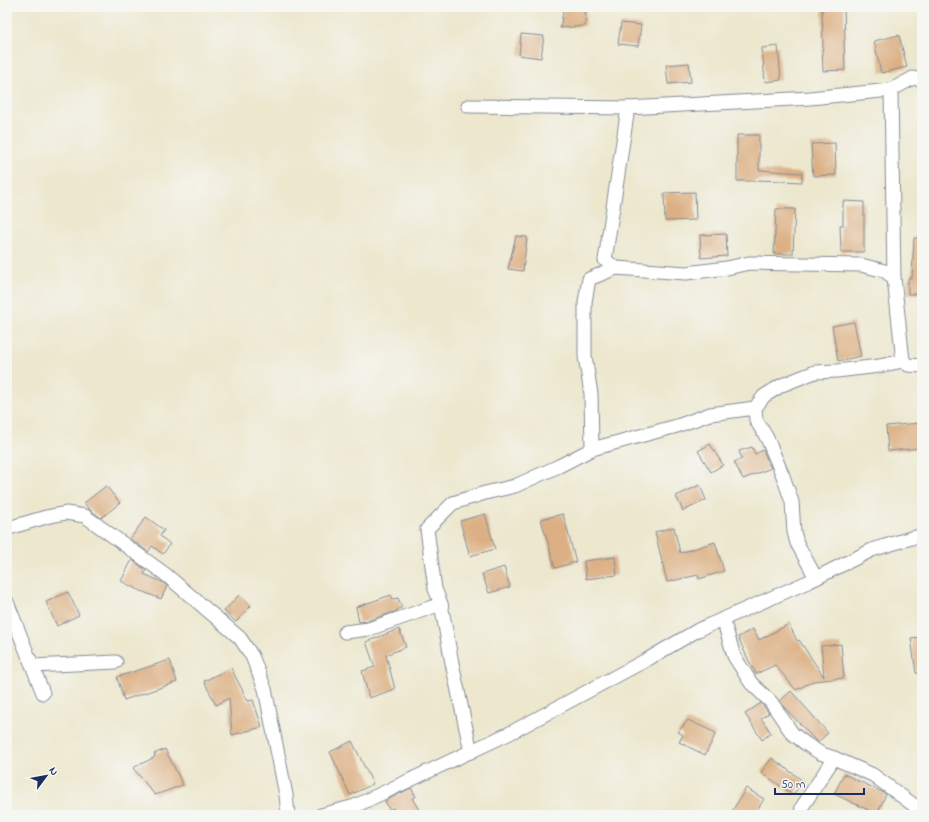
<svg xmlns="http://www.w3.org/2000/svg" width="929" height="822" font-family="'Indie Flower',sans-serif">
<style>
.building{fill:#dcb084}
.lines{fill:none;stroke-linecap:round;stroke-linejoin:round}
.street-casing{stroke:#848b96;stroke-width:15}
.street{stroke:#fff;stroke-width:13}
</style>
<rect width="100%" height="100%" fill="#f6f6f2"/>
<filter id="ink" filterUnits="userSpaceOnUse"><feTurbulence type="fractalNoise" baseFrequency=".025" numOctaves="2"/><feDisplacementMap in="SourceGraphic" scale="8" xChannelSelector="R" yChannelSelector="G"/><feConvolveMatrix kernelMatrix="1 2 1 2 8 2 1 2 1" color-interpolation-filters="sRGB"/></filter>
<filter id="wash" filterUnits="userSpaceOnUse"><feTurbulence type="fractalNoise" baseFrequency=".012" numOctaves="4" result="noise"/><feDisplacementMap in="SourceGraphic" scale="16" xChannelSelector="R" yChannelSelector="G"/><feGaussianBlur stdDeviation="0.9" result="paint"/><feColorMatrix in="noise" values="0 0 0 0 0 0 0 0 0 0 0 0 0 0 0 0 0 1.4 0 .05"/><feComposite in="paint" operator="in"/></filter>
<g filter="url(#wash)">
<rect width="100%" height="100%" fill="#ece7cd"/>
<g id="blocks">
<g class="building">
<polygon points="564,7 586,7 585,26 560,28"/>
<polygon points="822,7 844,7 845,40 844,40 845,70 823,71 822,49 823,49"/>
<polygon points="621,23 641,25 638,46 618,44"/>
<polygon points="521,34 544,36 541,58 519,55"/>
<polygon points="899,35 907,67 881,73 874,41"/>
<polygon points="778,46 781,80 765,82 762,48"/>
<polygon points="689,63 691,82 668,84 666,65"/>
<polygon points="737,135 759,135 759,170 802,173 802,182 759,180 759,181 737,181"/>
<polygon points="835,143 836,175 813,176 811,144"/>
<polygon points="695,192 696,220 665,221 664,193"/>
<polygon points="843,201 864,202 864,252 841,252 840,225 843,225"/>
<polygon points="776,209 795,209 793,254 774,254"/>
<polygon points="726,234 727,256 701,258 700,235"/>
<polygon points="516,236 527,237 523,271 508,269"/>
<polygon points="914,238 922,238 922,294 908,294 908,278 912,278"/>
<polygon points="854,322 861,356 838,361 832,326"/>
<polygon points="920,423 922,448 888,451 886,426"/>
<polygon points="710,444 723,465 711,472 698,451"/>
<polygon points="752,447 755,454 763,450 771,468 743,479 734,462 742,459 739,451"/>
<polygon points="700,485 706,500 683,511 676,496"/>
<polygon points="106,486 120,503 101,518 89,509 84,503"/>
<polygon points="485,514 495,549 470,556 460,521"/>
<polygon points="563,514 576,562 555,568 541,519"/>
<polygon points="146,517 164,530 160,536 170,544 163,554 152,546 148,552 130,539"/>
<polygon points="674,527 680,553 715,542 724,571 699,579 698,575 667,582 655,532"/>
<polygon points="615,557 617,575 586,579 584,561"/>
<polygon points="132,560 146,570 144,574 162,582 167,586 161,599 136,589 121,581"/>
<polygon points="504,567 510,587 489,593 482,574"/>
<polygon points="68,592 79,615 57,626 46,602"/>
<polygon points="239,595 251,606 236,622 224,611"/>
<polygon points="391,595 393,599 398,598 402,607 397,610 397,611 367,621 359,622 356,607"/>
<polygon points="789,624 797,641 799,640 824,677 821,646 841,644 844,678 813,681 796,690 775,665 756,674 747,657 738,637 753,629 759,640"/>
<polygon points="399,629 406,647 386,655 395,689 369,698 362,671 375,667 366,642"/>
<polygon points="922,637 922,673 916,673 911,638"/>
<polygon points="170,660 177,682 124,700 117,677"/>
<polygon points="231,668 248,701 253,700 262,727 232,735 229,698 216,705 204,681"/>
<polygon points="791,691 828,733 818,742 814,739 783,706 780,701"/>
<polygon points="761,703 769,713 761,718 771,733 762,740 745,714"/>
<polygon points="688,720 716,733 705,755 679,742 683,735 678,732"/>
<polygon points="352,741 373,784 350,795 330,752"/>
<polygon points="165,749 183,785 155,795 133,768 155,757 154,754"/>
<polygon points="772,758 803,781 793,795 761,772"/>
<polygon points="844,774 882,792 886,794 877,814 834,794"/>
<polygon points="411,788 416,797 412,798 422,815 397,815 393,808 389,809 385,801"/>
<polygon points="746,788 764,799 754,815 730,815"/>
</g>
</g>
</g>
<g filter="url(#ink)">
<use href="#blocks" fill-opacity="0" stroke="#848b96" stroke-width="1"/>
<g class="lines">
<g class="street-casing">
<g id="street">
<polyline points="891,90 913,78 922,80"/>
<polyline points="468,106 628,108 810,98 891,90 894,278"/>
<polyline points="628,108 605,260 616,268 686,273 727,268 749,263 861,265 885,271 894,278 903,361"/>
<polyline points="592,449 677,426 710,414 755,408"/>
<polyline points="7,529 12,527 46,517 66,513 85,516 165,574 240,638 252,656 265,689 286,795 288,815"/>
<polyline points="816,578 797,543 794,532 792,502 783,476 767,438 756,420 755,408 764,396 782,385 815,372 837,371 879,366 903,361 908,365 922,366"/>
<polyline points="7,602 43,693"/>
<polyline points="441,604 452,663 471,752"/>
<polyline points="723,619 734,656 751,683 771,702 792,733 806,744 820,753 834,758 873,775 919,809 922,813"/>
<polyline points="345,632 369,629 441,604 435,589 427,529 453,503 485,493 515,486 559,466 592,449 591,394 585,356 585,302 589,279 616,268"/>
<polyline points="33,666 116,662"/>
<polyline points="321,815 355,806 510,733 648,659 698,630 810,581 872,550 911,538 922,536"/>
<polyline points="801,815 802,807 834,758"/>
</g>
</g>
<use href="#street" class="street"/>
</g>
</g>
<rect width="929" height="822" fill="none" stroke="#f6f6f2" stroke-width="24"/>
<g transform="translate(46 776) rotate(58)" stroke="#f6f6f2" stroke-width="3" paint-order="stroke">
<path d="M0-3L7 15L0 10L-7 15Z" fill="#1b2f5e"/>
<text y="-6" font-size="11" font-weight="bold" text-anchor="middle" fill="#1b2f5e">N</text>
</g>
<path d="M775 788v6h89v-6" fill="none" stroke="#1b2f5e" stroke-width="2"/>
<text x="781" y="788" font-size="12" fill="#1b2f5e" stroke="#f6f6f2" stroke-width="3" paint-order="stroke">50 m</text>
</svg>
